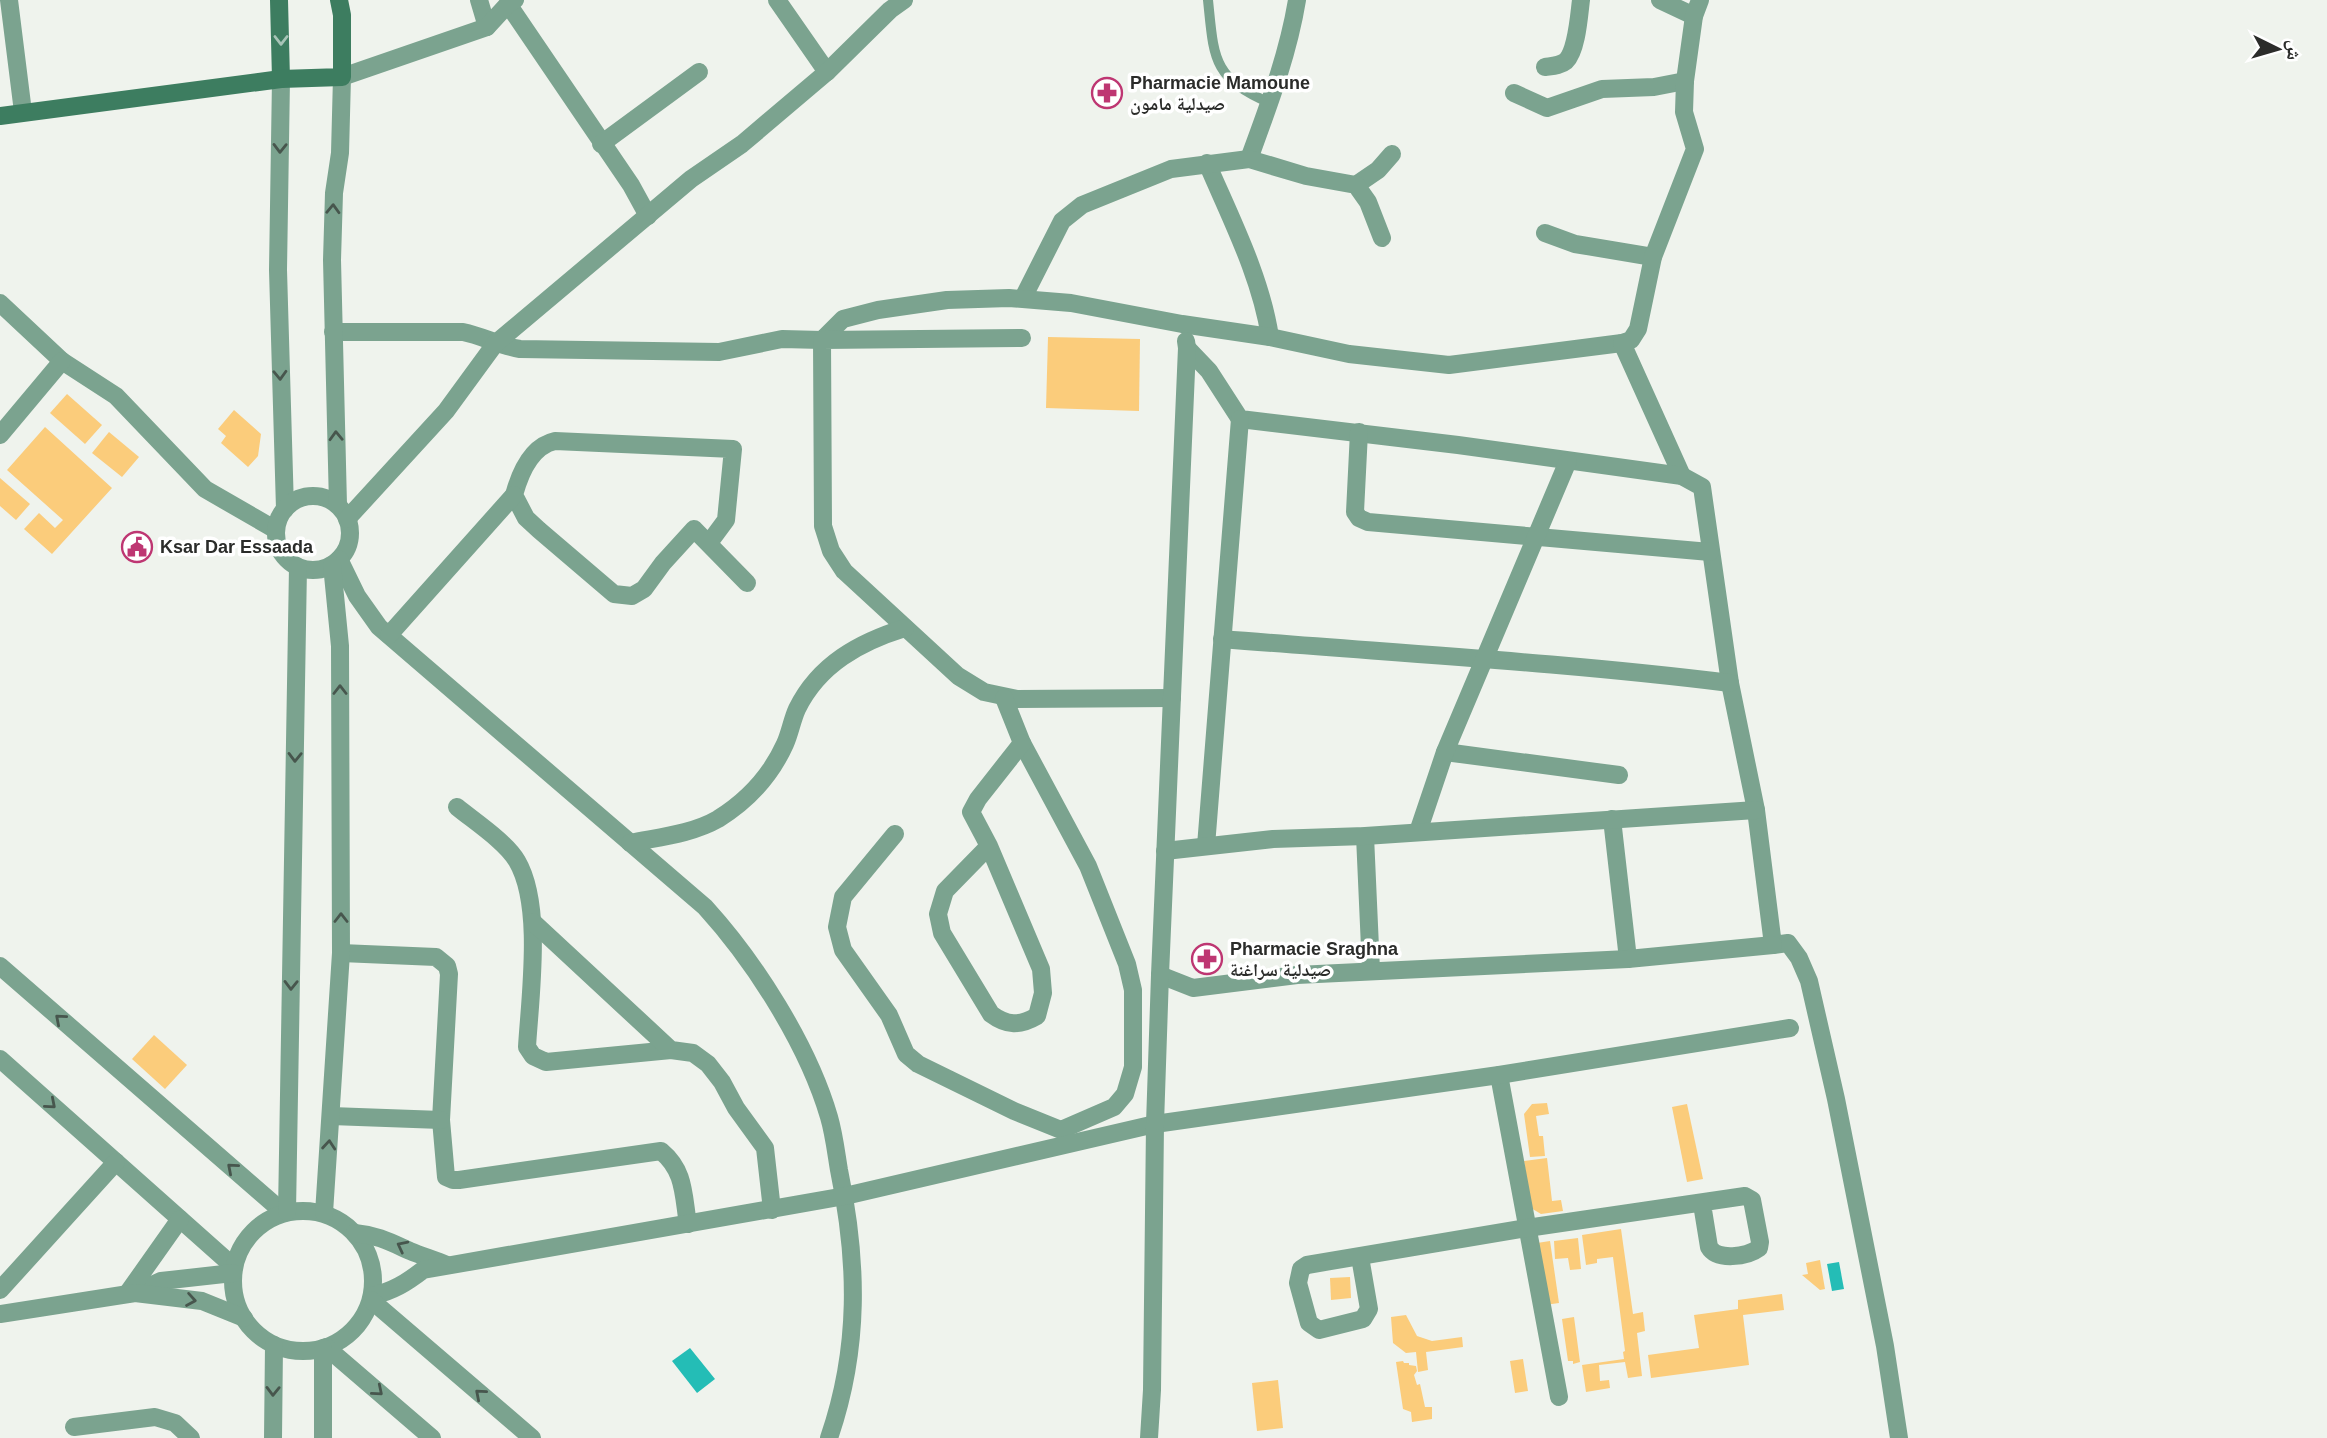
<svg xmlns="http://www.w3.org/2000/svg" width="2327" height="1438" font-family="Helvetica,'Noto Naskh Arabic',sans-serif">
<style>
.green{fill:#fbcc7b}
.water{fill:#24bdb6}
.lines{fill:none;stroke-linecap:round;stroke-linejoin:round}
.lane{stroke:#7ba38f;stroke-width:10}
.street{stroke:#7ba38f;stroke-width:18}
.secondary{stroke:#3d7d60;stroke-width:18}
.oneway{stroke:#a8c4b7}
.oneway2{stroke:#47564d}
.labels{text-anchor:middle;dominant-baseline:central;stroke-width:7;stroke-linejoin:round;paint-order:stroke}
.poi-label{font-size:18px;font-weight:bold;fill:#2b2c2a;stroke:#fff;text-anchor:start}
</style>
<rect width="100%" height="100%" fill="#eff3ed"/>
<g class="green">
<polygon points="1048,337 1140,339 1139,411 1046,408"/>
<polygon points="67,394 102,425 85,444 50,413"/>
<polygon points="234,410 261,434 258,456 248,467 221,443 226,436 218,429"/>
<polygon points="45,427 112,488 52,554 24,529 39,513 55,528 63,520 7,470"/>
<polygon points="109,432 139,457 122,477 92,453"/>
<polygon points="0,478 30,504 16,520 0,506"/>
<polygon points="154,1035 187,1065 165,1089 132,1059"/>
<polygon points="1547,1103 1549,1114 1536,1116 1539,1136 1543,1136 1545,1156 1530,1157 1524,1114 1532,1104"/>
<polygon points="1687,1104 1703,1179 1687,1182 1672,1107"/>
<polygon points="1547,1158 1552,1201 1561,1200 1563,1211 1541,1214 1531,1208 1524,1161"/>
<polygon points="1621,1229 1633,1314 1643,1312 1645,1331 1637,1333 1642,1376 1628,1378 1625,1362 1599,1365 1600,1381 1609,1380 1610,1388 1586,1392 1582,1365 1624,1359 1623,1352 1625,1351 1613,1257 1597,1259 1597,1263 1586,1265 1582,1235"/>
<polygon points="1578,1238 1581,1269 1570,1270 1568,1258 1555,1259 1554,1241"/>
<polygon points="1550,1241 1559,1303 1545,1305 1537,1243"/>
<polygon points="1820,1260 1825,1289 1820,1290 1802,1275 1808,1274 1806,1263"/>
<polygon points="1350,1277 1351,1298 1331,1300 1330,1278"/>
<polygon points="1782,1294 1784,1310 1743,1315 1749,1365 1651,1378 1648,1355 1699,1348 1694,1315 1738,1309 1738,1300"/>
<polygon points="1406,1315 1417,1336 1432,1341 1462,1337 1463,1347 1426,1352 1428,1370 1418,1372 1416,1352 1406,1353 1393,1343 1391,1317"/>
<polygon points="1574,1317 1580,1362 1573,1364 1573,1361 1568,1361 1562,1319"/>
<polygon points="1523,1359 1528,1391 1515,1393 1510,1361"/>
<polygon points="1403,1361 1404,1363 1409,1363 1409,1365 1416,1366 1417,1371 1414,1375 1417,1385 1420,1384 1425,1407 1432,1407 1432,1419 1412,1422 1411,1412 1403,1409 1396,1362"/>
<polygon points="1278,1380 1283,1428 1257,1431 1252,1383"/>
</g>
<g class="water">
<polygon points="1839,1262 1844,1289 1832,1291 1827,1264"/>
<polygon points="690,1348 715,1379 697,1393 672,1361"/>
</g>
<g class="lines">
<path class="lane" d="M1208 0C1214 58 1212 78 1270 103"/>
<g class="street">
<polyline points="9,0 23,112"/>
<polyline points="479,0 487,27"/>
<polyline points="777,0 827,72"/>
<polyline points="1660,0 1694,16"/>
<polyline points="508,4 631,185 648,216"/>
<path d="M1545 67C1552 66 1560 66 1566 61 1577 50 1579 15 1581 0"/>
<polyline points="281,79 278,270 285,509"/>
<polyline points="1514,93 1547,108 1602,89 1654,87 1685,81"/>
<polyline points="601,144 699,72"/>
<path d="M1249 159C1268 107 1288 55 1297 0"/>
<path d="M1207 163C1231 219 1261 277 1270 337"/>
<polyline points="1356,185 1378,170 1392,154"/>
<polyline points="1545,233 1575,244 1653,257"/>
<polyline points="1023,298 1062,221 1082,205 1171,169 1249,159 1306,176 1356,185 1368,202 1382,238"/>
<polyline points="0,303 62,361 116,396 205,489 276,530"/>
<path d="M333 332H463C483 336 500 346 520 349L719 352 782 339 822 340 843 319 878 310 947 300 1009 298 1071 303 1182 324 1270 337 1349 354 1449 365 1622 343 1631 340 1638 329 1653 257 1695 149 1684 112 1685 81 1694 16 1700 0"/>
<polyline points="1022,338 822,340 823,526 831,551 844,571 958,676 984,692 1017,699 1172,698"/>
<polyline points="1622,343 1682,476"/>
<polyline points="1187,348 1209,371 1240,419 1458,445 1682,476 1702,487 1730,683 1756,810 1773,945 1788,943 1799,958 1809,981 1836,1099 1885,1346 1899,1438"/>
<polyline points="1359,432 1355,512 1359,518 1368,522 1710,552"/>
<polyline points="0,435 62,361"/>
<circle cx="313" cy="533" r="37"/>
<polyline points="338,505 332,260 334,193 340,153 342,77 487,27 508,4 515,0"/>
<polyline points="347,519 446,411 495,344 691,179 742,144 827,72 890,10 904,0"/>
<path d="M709 543 726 520 733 449 555 441C532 446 520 473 514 495L526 518 539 530 614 594 632 596 644 589 663 563 694 529 747 583"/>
<path d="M339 559 357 596 379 627 705 907C755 962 808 1045 829 1117 834 1134 836 1152 839 1170 858 1262 860 1348 829 1438"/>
<polyline points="389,635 514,495"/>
<path d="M1222 639C1391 653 1561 662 1730 683"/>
<polyline points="1445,752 1619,775"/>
<path d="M457 807C474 821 506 842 517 861 543 905 530 996 527 1047L533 1056 546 1062 671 1050"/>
<polyline points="1612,819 1628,959"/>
<polyline points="1418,832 1445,752 1568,461"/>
<polyline points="895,834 843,897 837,927 843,950 889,1015 906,1054 918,1064 1014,1111 1061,1130 1114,1107 1125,1094 1133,1067 1133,990 1127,964 1088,866 1022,743 1004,698"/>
<polyline points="1365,836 1371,970"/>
<path d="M630 843C659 837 692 834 718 819 747 801 771 775 785 744 790 733 792 720 797 709 819 664 860 642 905 628"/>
<path d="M989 846 945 891 938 914 942 933 991 1014C1007 1026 1020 1026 1037 1016L1043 993 1041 969 989 846 971 812 978 799 1022 743"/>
<polyline points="1206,846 1240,419"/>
<polyline points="1165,851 1273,839 1365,836 1756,810"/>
<polyline points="533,922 671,1050 693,1053 708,1064 722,1082 736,1108 765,1148 772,1210"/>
<path d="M341 953 436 957 447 966 449 974 441 1120 446 1177 453 1180H459L661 1151C685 1171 683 1194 688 1224"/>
<polyline points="0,966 284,1213"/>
<polyline points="1160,975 1193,988 1297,975 1628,959 1773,945"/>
<polyline points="0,1059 234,1267"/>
<polyline points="1499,1075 1559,1397"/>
<polyline points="331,1116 441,1120"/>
<circle cx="303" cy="1281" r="70"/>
<polyline points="287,1212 298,567"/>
<polyline points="324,1213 341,953 340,646 332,565"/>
<path d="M355 1233C377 1235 390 1242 410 1251 422 1256 435 1260 447 1265"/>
<path d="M1360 1257 1369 1309 1363 1319 1319 1330 1309 1323 1298 1283 1301 1269 1307 1265 1527 1228 1745 1196 1752 1200 1760 1242 1759 1248C1747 1257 1717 1261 1709 1247L1702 1204"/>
<polyline points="0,1290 116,1162"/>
<polyline points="135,1293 161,1281 233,1273"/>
<polyline points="127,1294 180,1219"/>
<path d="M372 1296C393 1291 406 1283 423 1270L845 1196 1155 1124 1499 1075 1790 1028"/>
<polyline points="371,1300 532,1438"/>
<polyline points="0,1314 135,1293 202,1301 244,1318"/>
<polyline points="326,1347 432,1438"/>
<polyline points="74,1427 155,1417 175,1423 191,1438"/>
<polyline points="273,1438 274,1345"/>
<polyline points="323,1438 323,1348"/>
<polyline points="1149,1438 1152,1390 1155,1124 1160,975 1187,348 1186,341"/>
</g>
<g class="secondary">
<polyline points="279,0 281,79"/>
<polyline points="0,116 281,79 342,77 342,15 339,0"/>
</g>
</g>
<defs><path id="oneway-chevron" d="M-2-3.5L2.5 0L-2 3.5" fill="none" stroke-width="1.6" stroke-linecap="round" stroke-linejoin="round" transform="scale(1.75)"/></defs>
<use class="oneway" href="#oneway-chevron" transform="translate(281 40) rotate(90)"/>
<g class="oneway2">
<use href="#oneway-chevron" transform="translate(280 148) rotate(91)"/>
<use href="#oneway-chevron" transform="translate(333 209) rotate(-88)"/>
<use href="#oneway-chevron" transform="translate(280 375) rotate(88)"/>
<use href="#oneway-chevron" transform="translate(336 436) rotate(-92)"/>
<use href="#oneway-chevron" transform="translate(340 690) rotate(-90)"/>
<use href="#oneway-chevron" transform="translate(295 757) rotate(91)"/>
<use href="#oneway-chevron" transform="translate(341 918) rotate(-90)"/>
<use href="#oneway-chevron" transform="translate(291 985) rotate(91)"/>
<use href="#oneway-chevron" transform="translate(60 1019) rotate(-139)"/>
<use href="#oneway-chevron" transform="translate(51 1104) rotate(41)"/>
<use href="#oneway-chevron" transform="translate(329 1145) rotate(-85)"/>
<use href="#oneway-chevron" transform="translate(232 1168) rotate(-139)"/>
<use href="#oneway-chevron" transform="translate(402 1246) rotate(-153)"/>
<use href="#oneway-chevron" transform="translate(191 1300) rotate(10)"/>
<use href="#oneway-chevron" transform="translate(273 1391) rotate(91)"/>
<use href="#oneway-chevron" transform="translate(378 1391) rotate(40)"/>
<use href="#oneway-chevron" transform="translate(480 1394) rotate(-139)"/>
</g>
<defs>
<g id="pharmacy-ring" transform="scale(1.575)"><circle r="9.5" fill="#fff" stroke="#be3672" stroke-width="1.5"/><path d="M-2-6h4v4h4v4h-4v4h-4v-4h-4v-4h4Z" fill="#be3672"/></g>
<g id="civic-ring" transform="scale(1.575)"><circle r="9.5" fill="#fff" stroke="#be3672" stroke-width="1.5"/><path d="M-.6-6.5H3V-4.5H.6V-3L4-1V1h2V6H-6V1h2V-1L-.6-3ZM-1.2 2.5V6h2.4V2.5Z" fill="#be3672"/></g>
</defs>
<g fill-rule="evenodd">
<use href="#pharmacy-ring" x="1107" y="93"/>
<use href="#civic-ring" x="137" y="547"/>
<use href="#pharmacy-ring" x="1207" y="959"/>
</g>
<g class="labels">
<g class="poi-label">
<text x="1130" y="83">Pharmacie Mamoune<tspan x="1130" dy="21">صيدلية مامون</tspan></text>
<text x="160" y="547">Ksar Dar Essaada</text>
<text x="1230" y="949">Pharmacie Sraghna<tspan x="1230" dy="21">صيدلية سراغنة</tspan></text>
</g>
</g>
<g transform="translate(2278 49) rotate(95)" stroke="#ffffff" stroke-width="5" paint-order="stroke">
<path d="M0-5L12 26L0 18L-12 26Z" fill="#2b2c2a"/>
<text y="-10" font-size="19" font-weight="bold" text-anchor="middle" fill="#2b2c2a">ش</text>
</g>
</svg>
